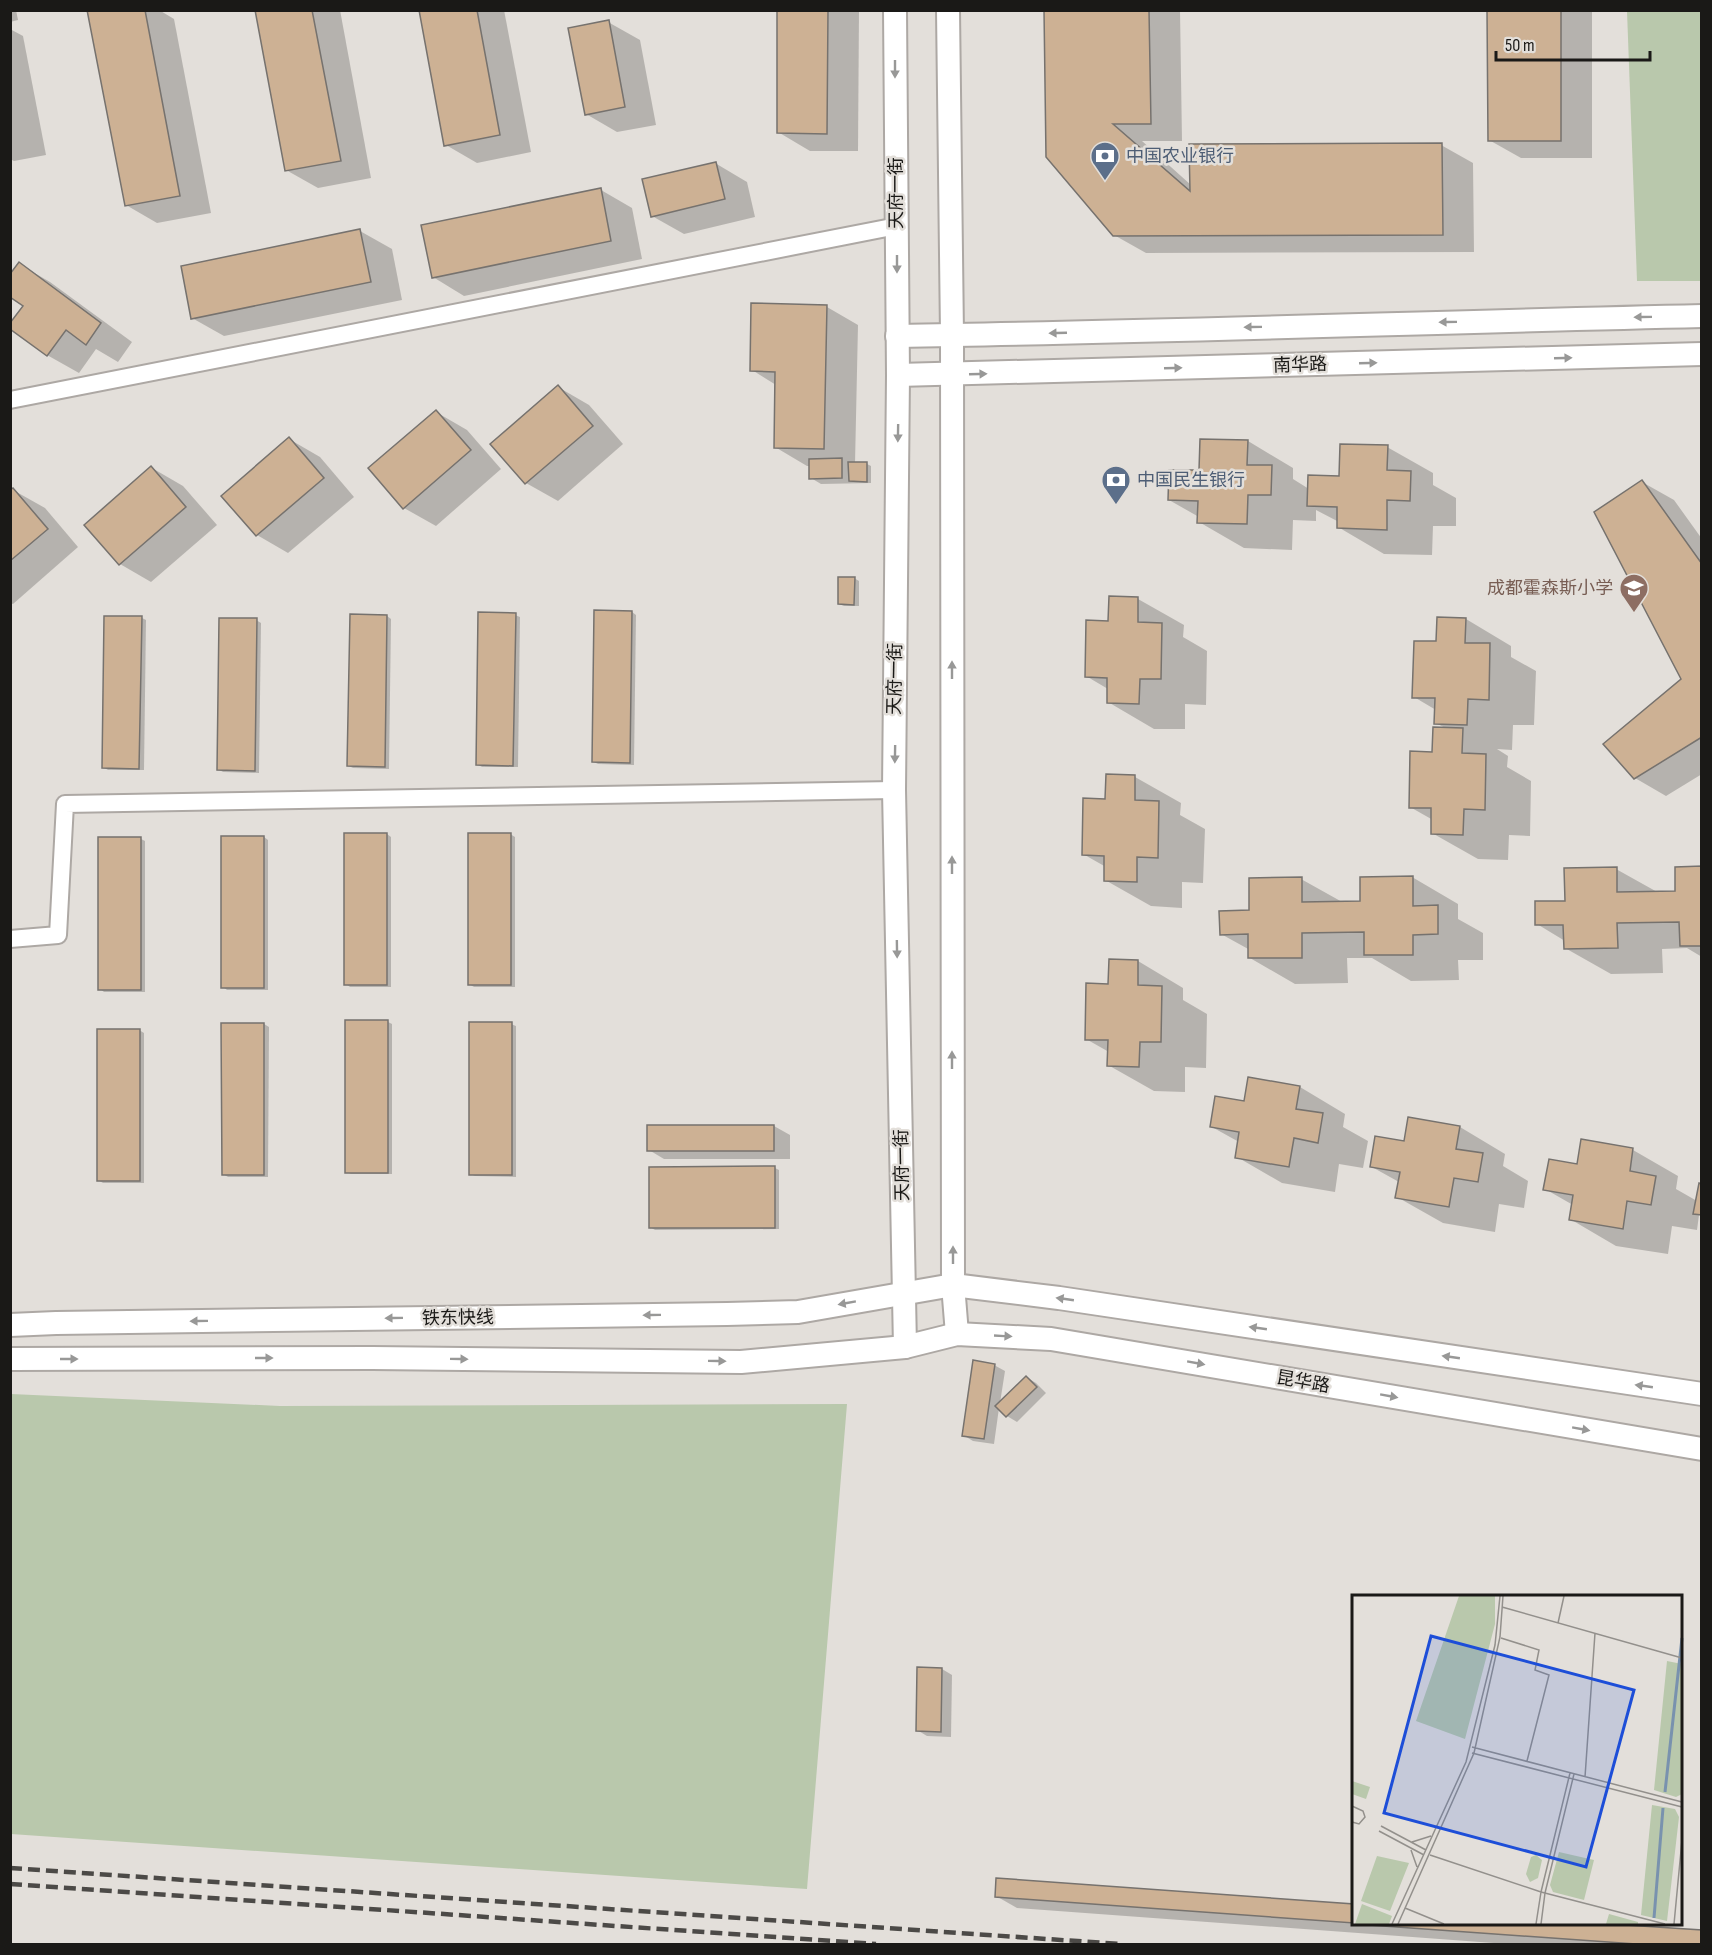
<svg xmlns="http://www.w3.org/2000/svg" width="1712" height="1955" font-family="'Sofia Sans Condensed','Noto Sans SC',sans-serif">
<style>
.green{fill:#b9c8ac}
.shadow{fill:#0003}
.building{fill:#cdb194;stroke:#76726e;stroke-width:1.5}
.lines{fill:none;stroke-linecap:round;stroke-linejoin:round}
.street-casing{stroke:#ada8a4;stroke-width:20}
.secondary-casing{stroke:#ada8a4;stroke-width:26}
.street{stroke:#fff;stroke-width:16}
.secondary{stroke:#fff;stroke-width:22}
.rail{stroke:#4c4a47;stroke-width:4.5;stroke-dasharray:12 6;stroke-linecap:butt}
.oneway{fill:#989897}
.labels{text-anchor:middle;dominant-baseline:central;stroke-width:5;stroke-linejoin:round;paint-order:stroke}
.service-label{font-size:18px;fill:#4e5e75;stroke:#e3dfda;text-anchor:start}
.street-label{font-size:18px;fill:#1a1917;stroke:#e3dfda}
.education-label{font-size:18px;fill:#785e54;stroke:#e3dfda;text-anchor:end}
.inset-river{fill:none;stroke:#7992ae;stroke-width:3}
.inset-road{fill:none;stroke:#93908c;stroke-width:1.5}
.view{fill:#1d4ed8;fill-opacity:0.15;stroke:#1d4ed8;stroke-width:3}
.inset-edge{fill:none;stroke:#1a1917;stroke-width:3}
</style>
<rect width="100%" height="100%" fill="#e3dfda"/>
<g class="green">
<polygon points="1627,11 1701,11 1701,281 1637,281"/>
<polygon points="11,1394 280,1406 847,1404 807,1889 11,1834"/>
</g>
<g class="shadow">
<polygon points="10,10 16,10 18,20 10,22"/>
<polygon points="91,10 159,10 174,19 211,213 157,223 126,205"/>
<polygon points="256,10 340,10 371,178 318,188 286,170"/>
<polygon points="420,10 504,10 531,152 477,163 446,145"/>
<polygon points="779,10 859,10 858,151 810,151 778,132"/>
<polygon points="1046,10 1180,10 1182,141 1142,141 1191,185 1441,145 1473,163 1474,252 1146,253 1114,235"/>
<polygon points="1489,10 1592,10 1592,158 1521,158 1489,140"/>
<polygon points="608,22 640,40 656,125 617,132 586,114"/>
<polygon points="10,29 23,36 46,155 14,161 10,159"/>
<polygon points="715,163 747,182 755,217 684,234 652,216"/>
<polygon points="601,190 632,208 642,259 464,296 433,277"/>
<polygon points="360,231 392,249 402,300 224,336 192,318"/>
<polygon points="19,264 50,282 132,342 118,362 96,349 79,373 47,355 25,306"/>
<polygon points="827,307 858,325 855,464 867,464 871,466 871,483 821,484 811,478 810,466 807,466 775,447 776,385 752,370"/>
<polygon points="558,387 589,405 623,444 558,501 526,483 492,444"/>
<polygon points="436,412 467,430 501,469 436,526 404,508"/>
<polygon points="289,439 320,457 354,497 288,553 257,535 223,496"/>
<polygon points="1248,441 1293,468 1293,479 1309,489 1340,478 1387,447 1433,473 1433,485 1456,498 1456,526 1433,526 1432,555 1384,554 1338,527 1339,522 1316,510 1316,521 1293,520 1292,550 1244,548 1199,522 1199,517 1169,500 1201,472"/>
<polygon points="152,468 183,486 217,525 151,582 120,564"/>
<polygon points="1642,482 1674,500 1702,539 1702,774 1666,796 1635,778 1682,679"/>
<polygon points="13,490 45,508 78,547 13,604 10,603 10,492"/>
<polygon points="854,578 859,581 859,606 844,606 839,604"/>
<polygon points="1138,599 1184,625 1183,637 1207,651 1206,705 1185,704 1185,729 1154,729 1108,702 1108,689 1086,676 1109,623"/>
<polygon points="632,612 636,615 634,765 598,764 594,762"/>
<polygon points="515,615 520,617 518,767 482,767 477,764"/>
<polygon points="387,616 391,619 389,769 353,768 349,766"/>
<polygon points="142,618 146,620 144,770 108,770 103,767"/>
<polygon points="1466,619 1511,646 1511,657 1536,671 1534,725 1513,725 1512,750 1497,749 1508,756 1507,767 1531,781 1530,836 1509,835 1508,860 1478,859 1432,833 1433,820 1410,807 1433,753 1447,729 1436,723 1436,710 1414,697 1437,643"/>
<polygon points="256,620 261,623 259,773 223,772 218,769"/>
<polygon points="1107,776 1135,777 1181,803 1180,815 1205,829 1203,883 1182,882 1182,908 1151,906 1105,880 1106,867 1083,854 1106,801"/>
<polygon points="387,834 391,837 391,987 350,987 346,984"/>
<polygon points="510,834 515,837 515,987 474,987 469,984"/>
<polygon points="264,837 268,840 268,990 227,990 223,987"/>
<polygon points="141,839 145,841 145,992 104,992 100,989"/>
<polygon points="1702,868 1702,957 1687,948 1662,949 1663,973 1611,974 1565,948 1565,941 1537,924 1616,869 1659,893 1677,893"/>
<polygon points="1412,877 1458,904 1458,919 1483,933 1483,960 1458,960 1459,980 1411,981 1372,958 1347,958 1348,983 1295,984 1250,958 1250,950 1221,934 1251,912 1301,879 1344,903 1362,903"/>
<polygon points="1138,961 1183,988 1183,1000 1207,1014 1206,1068 1185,1067 1185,1092 1154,1091 1108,1065 1109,1052 1086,1039 1109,985"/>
<polygon points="388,1022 392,1024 392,1174 351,1174 347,1172"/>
<polygon points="223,1024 264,1024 269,1027 268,1177 228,1177 223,1174"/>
<polygon points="511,1024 516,1026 516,1177 475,1176 470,1174"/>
<polygon points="139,1030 144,1033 144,1183 103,1183 98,1180"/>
<polygon points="1300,1087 1345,1114 1343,1127 1368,1141 1363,1168 1339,1164 1335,1192 1282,1183 1237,1157 1239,1142 1212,1127 1245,1103"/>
<polygon points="774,1126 790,1135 790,1159 664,1159 649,1150"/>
<polygon points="1460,1127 1505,1154 1503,1166 1528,1181 1524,1208 1499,1204 1495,1232 1443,1223 1397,1197 1399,1182 1372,1167 1405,1143"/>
<polygon points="1582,1141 1633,1150 1678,1176 1676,1189 1697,1201 1702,1185 1702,1217 1699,1215 1697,1230 1672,1226 1668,1254 1616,1246 1570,1219 1573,1205 1545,1189 1578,1165"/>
<polygon points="775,1168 779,1170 779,1229 655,1230 650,1227"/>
<polygon points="994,1365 1005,1371 1000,1403 1026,1377 1036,1383 1046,1393 1017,1422 1007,1416 999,1408 994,1444 973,1441 963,1435"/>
<polygon points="942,1669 952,1675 951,1737 927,1736 917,1730"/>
<polygon points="996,1896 1354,1906 1354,1924 1589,1924 1702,1932 1702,1944 1507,1944 1017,1908"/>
</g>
<g class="building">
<polygon points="87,10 145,10 180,196 125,206"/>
<polygon points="255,10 312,10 341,161 285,171"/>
<polygon points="419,10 477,10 500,135 444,146"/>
<polygon points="777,10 828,10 827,134 777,133"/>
<polygon points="1044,10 1149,10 1151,124 1113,124 1190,191 1189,144 1442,143 1443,235 1113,236 1046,157"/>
<polygon points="1487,10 1561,10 1561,141 1488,141"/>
<polygon points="609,20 625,107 585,115 568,28"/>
<polygon points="716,162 725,199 651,217 642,179"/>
<polygon points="601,188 611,241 432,278 421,225"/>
<polygon points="360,229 371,282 191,319 181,266"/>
<polygon points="19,262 101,323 86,345 66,330 47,356 10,329 10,323 23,306 10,297 10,274"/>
<polygon points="751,303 827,305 824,449 774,448 775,372 750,371"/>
<polygon points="558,385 593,426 525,484 490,444"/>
<polygon points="436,410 471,450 403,509 368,468"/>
<polygon points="289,437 324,478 256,536 221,496"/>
<polygon points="1200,439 1248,440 1247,465 1272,465 1271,495 1248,495 1247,524 1197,523 1198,501 1168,500 1169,470 1199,470"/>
<polygon points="1340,444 1388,445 1387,470 1411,471 1410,501 1387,500 1387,530 1337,528 1337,507 1307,506 1308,475 1339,476"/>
<polygon points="842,458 842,478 809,479 809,459"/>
<polygon points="848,462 867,462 867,482 849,481"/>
<polygon points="151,466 186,507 119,565 84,525"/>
<polygon points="1642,480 1702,564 1702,737 1634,779 1603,744 1681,679 1594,512"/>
<polygon points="13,488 48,529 10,561 10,490"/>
<polygon points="838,577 855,577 854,605 838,604"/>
<polygon points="1109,596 1138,597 1138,622 1162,623 1161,679 1140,679 1139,704 1107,703 1107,678 1085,677 1086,620 1108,621"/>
<polygon points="594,610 632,611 630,763 592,762"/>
<polygon points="478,612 516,613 513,766 476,765"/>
<polygon points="350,614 387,615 385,767 347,766"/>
<polygon points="104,616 142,616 139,769 102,768"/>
<polygon points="1437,617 1466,618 1465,643 1490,643 1489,700 1468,699 1467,725 1434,724 1435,698 1412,698 1414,641 1436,641"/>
<polygon points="219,618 257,618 255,771 217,770"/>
<polygon points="1433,727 1463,728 1462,753 1486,754 1485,810 1464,809 1463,835 1431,834 1431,808 1409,808 1410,751 1432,752"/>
<polygon points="1106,774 1135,775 1135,800 1159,801 1158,858 1137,857 1137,882 1104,881 1104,856 1082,855 1083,798 1105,799"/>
<rect x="344" y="833" width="43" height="152"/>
<rect x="468" y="833" width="43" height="152"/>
<rect x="221" y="836" width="43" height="152"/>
<rect x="98" y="837" width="43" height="153"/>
<polygon points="1702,866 1702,946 1680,946 1679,922 1617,923 1618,948 1564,949 1563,925 1535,925 1535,901 1565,901 1564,868 1617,867 1617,892 1675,891 1675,867"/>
<polygon points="1413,876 1413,906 1438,905 1438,934 1413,935 1413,955 1364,955 1364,932 1302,933 1302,958 1248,958 1248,934 1220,935 1219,911 1249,910 1249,878 1302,877 1302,902 1360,901 1360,877"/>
<polygon points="1109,959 1138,960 1138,985 1162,986 1161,1042 1140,1042 1139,1067 1107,1066 1108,1040 1085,1040 1086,983 1108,984"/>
<rect x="345" y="1020" width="43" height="153"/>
<rect x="469" y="1022" width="43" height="153"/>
<polygon points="221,1023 264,1023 264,1175 222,1175"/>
<rect x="97" y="1029" width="43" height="152"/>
<polygon points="1248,1077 1300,1086 1296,1109 1323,1113 1318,1143 1294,1138 1289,1167 1235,1158 1239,1132 1210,1127 1215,1096 1244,1101"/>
<polygon points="1408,1117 1460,1126 1456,1149 1483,1153 1478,1182 1454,1178 1449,1207 1395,1198 1400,1172 1370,1167 1375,1136 1404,1141"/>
<rect x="647" y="1125" width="127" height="26"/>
<polygon points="1581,1139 1633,1148 1630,1171 1656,1176 1651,1205 1627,1201 1623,1229 1569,1220 1573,1195 1543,1190 1549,1159 1577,1164"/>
<polygon points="775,1166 775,1228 649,1228 649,1167"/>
<polygon points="1699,1183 1702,1184 1702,1215 1693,1214"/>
<polygon points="973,1360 995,1364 984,1439 962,1436"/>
<polygon points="1026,1376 1037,1387 1006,1417 995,1406"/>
<polygon points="917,1667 942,1668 941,1732 916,1731"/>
<polygon points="996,1878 1354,1904 1354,1923 995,1897"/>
<polygon points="1355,1924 1610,1924 1702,1930 1702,1944 1636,1944"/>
</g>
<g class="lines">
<g class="street-casing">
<g id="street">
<polyline points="10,400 897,226"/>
<polyline points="10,939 58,935 65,804 894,790"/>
</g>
</g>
<g class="secondary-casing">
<g id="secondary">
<polyline points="895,10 898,375 894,790 905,1347"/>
<polyline points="948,10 952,335 953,1285 957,1334"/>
<path d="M897 336C1165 332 1433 322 1702 316"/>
<polyline points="898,375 1702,354"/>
<polyline points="10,1325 56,1323 727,1314 798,1312 953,1285 1059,1298 1702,1394"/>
<polyline points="10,1359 372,1358 741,1362 905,1347 957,1334 1051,1339 1702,1449"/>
</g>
</g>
<use href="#street" class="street"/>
<use href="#secondary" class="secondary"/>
<g class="rail">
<polyline points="10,1868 1120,1944"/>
<polyline points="10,1884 876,1944"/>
</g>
</g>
<defs><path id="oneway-solid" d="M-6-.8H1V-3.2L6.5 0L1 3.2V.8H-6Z" transform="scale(1.5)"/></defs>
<g class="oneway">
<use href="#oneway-solid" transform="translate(895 69) rotate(90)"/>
<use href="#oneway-solid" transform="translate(897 264) rotate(90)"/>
<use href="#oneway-solid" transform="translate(1643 317) rotate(179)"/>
<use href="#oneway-solid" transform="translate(1448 322) rotate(179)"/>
<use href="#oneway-solid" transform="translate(1253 327) rotate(179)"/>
<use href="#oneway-solid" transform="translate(1058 333) rotate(178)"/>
<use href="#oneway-solid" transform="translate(1563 358) rotate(-2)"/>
<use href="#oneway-solid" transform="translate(1368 363) rotate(-2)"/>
<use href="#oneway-solid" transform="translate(1173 368) rotate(-2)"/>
<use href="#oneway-solid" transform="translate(978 374) rotate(-2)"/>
<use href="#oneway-solid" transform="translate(898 433) rotate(91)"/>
<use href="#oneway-solid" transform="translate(952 670) rotate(-90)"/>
<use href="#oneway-solid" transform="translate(895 754) rotate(91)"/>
<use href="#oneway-solid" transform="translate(952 865) rotate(-90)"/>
<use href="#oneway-solid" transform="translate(897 949) rotate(89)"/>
<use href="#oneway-solid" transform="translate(952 1060) rotate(-90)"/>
<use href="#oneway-solid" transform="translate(953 1255) rotate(-90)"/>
<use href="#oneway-solid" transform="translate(1065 1299) rotate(-172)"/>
<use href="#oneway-solid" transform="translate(847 1303) rotate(170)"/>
<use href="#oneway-solid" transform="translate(652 1315) rotate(179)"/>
<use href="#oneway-solid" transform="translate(394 1318) rotate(179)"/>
<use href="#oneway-solid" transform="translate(199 1321) rotate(179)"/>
<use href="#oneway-solid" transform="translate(1258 1328) rotate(-172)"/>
<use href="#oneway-solid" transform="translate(1003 1336) rotate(3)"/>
<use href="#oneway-solid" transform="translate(1451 1357) rotate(-172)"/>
<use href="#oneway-solid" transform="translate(264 1358)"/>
<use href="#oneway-solid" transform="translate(69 1359)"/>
<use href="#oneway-solid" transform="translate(459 1359) rotate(1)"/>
<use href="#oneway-solid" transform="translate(717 1361) rotate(1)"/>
<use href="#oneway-solid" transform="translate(1196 1363) rotate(10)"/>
<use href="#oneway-solid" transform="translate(1644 1386) rotate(-172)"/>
<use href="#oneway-solid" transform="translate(1389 1396) rotate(10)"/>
<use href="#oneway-solid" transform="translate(1581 1429) rotate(10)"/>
</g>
<defs>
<g id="bank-pin" transform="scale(1.5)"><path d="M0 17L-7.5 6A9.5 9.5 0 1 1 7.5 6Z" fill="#5c6f8a" stroke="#e3dfda"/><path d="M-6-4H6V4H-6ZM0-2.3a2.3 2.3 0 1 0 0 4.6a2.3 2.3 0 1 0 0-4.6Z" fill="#fff"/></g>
<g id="school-pin" transform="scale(1.5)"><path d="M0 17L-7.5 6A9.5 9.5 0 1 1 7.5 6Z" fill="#8d6e63" stroke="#e3dfda"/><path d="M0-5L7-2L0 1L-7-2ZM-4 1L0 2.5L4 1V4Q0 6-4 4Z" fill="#fff"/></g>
</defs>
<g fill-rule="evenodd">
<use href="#bank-pin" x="1105" y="156"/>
<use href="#bank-pin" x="1116" y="480"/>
<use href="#school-pin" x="1634" y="588"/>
</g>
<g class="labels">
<g class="service-label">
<text x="1126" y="156">中国农业银行</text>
<text x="1137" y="480">中国民生银行</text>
</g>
<g class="street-label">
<text transform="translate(896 193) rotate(-90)">天府一街</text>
<text transform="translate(1300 365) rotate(-2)">南华路</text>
<text transform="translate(895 679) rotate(-89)">天府一街</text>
<text transform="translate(902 1165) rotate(-91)">天府一街</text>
<text transform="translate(458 1318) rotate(-1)">铁东快线</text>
<text transform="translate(1303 1382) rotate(10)">昆华路</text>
</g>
<g class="education-label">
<text x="1613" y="588">成都霍森斯小学</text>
</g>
</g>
<g transform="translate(1352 1595)">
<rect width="330" height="330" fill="#e3dfda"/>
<path d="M107 1H143V29L113 144 64 126ZM315 66 330 69V199L324 202 302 195ZM0 186 18 192 14 204 0 199ZM300 210 323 214 327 222 315 326 289 320ZM207 257 242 265 232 305 201 297 198 290ZM184 260 190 265 186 283 178 287 174 279 179 262ZM25 261 57 268 38 316 9 306ZM10 309 40 321 37 329H3ZM257 319 286 327V329H254Z" fill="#b9c8ac"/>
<path class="inset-river" d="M313 197 330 43M302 323 311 213"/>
<path class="inset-road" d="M150 12 330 63M206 28 212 1M149 43 187 55 183 75 197 80 175 166M120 152 330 207M120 158 330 212M233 182 243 38M0 211 11 216 13 222 7 229 0 227M29 231 74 255M27 236 72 260M60 247 79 241M59 255 65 272M78 260 189 297 313 329M189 297 218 178M193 298 222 179M53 313 92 329M40 329 114 167 143 50 148 1M46 329 122 158 148 42 151 1M184 329 189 297M189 329 193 298M322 329 330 245"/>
<path class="view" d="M79 41 282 95 234 272 32 218Z"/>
<rect width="330" height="330" class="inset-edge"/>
</g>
<rect width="1712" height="1955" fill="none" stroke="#1a1917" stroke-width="24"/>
<path d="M1496 51v9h154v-9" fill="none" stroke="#1a1917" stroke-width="3"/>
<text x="1505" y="51" font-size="18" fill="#1a1917" stroke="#e3dfda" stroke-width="4.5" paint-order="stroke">50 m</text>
</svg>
